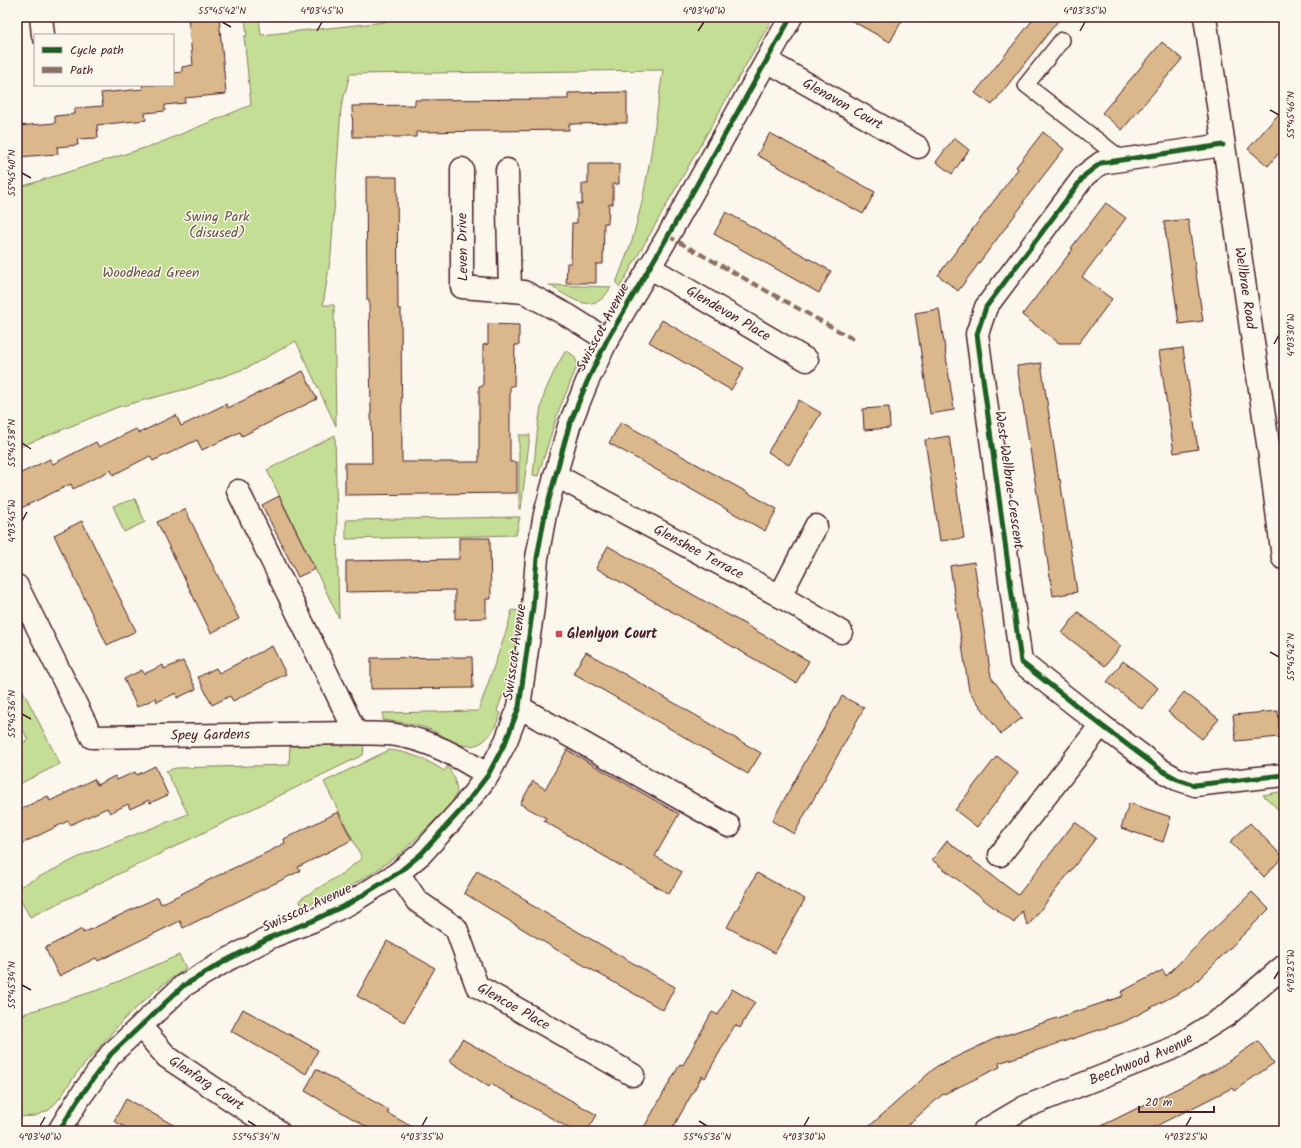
<svg xmlns="http://www.w3.org/2000/svg" width="1301" height="1148" font-family="Kalam,sans-serif">
<style>
.green{fill:#c5de95;stroke:#887e60}
.building{fill:#dab88c;stroke:#4a1f2b}
.lines{fill:none;stroke-linecap:round;stroke-linejoin:round}
.lane-casing{stroke:#4a1f2b;stroke-width:18}
.street-casing{stroke:#4a1f2b;stroke-width:25}
.secondary-casing{stroke:#4a1f2b;stroke-width:25}
.lane{stroke:#fbf7ec;stroke-width:15}
.street{stroke:#fbf7ec;stroke-width:22}
.secondary{stroke:#fbf7ec;stroke-width:22}
.quiet{stroke:#8d6e63;stroke-width:4;stroke-dasharray:8 4;stroke-linecap:butt}
.cycleway-casing{stroke:#fbf7ec;stroke-width:8}
.cycleway{stroke:#1b5e20;stroke-width:5}
.ticks{fill:none;stroke:#4a1f2b;stroke-width:1.5}
.poi-dot{fill:#d1495b;stroke:#fbf7ec;stroke-width:1.5}
.labels{text-anchor:middle;dominant-baseline:central;stroke-width:3;stroke-linejoin:round;paint-order:stroke}
.street-label{font-size:14px;fill:#4a1f2b;stroke:#fbf7ec}
.park-label{font-size:14px;fill:#694f46;stroke:#fbf7ec}
.poi-label{font-size:14px;font-weight:bold;fill:#4a1f2b;stroke:#fbf7ec;text-anchor:start}
.neatline{fill:none;stroke:#4a1f2b;stroke-width:1.5}
.ticks-label{font-size:10px;text-anchor:middle;fill:#4a1f2b}
</style>
<rect width="100%" height="100%" fill="#fbf7ec"/>
<filter id="ink" filterUnits="userSpaceOnUse"><feTurbulence type="fractalNoise" baseFrequency=".025" numOctaves="2"/><feDisplacementMap in="SourceGraphic" scale="8" xChannelSelector="R" yChannelSelector="G"/><feConvolveMatrix kernelMatrix="1 2 1 2 8 2 1 2 1" color-interpolation-filters="sRGB"/></filter>
<g filter="url(#ink)">
<g class="green">
<polygon points="245,17 259,17 261,35 385,22 385,17 773,17 620,287 616,283 632,241 642,202 650,160 663,70 350,74 341,108 331,255 323,305 334,305 336,426 296,341 247,368 190,388 118,407 17,448 17,188 157,144 251,105 244,36 247,36"/>
<path d="M549 285 611 287C594 318 571 298 549 285Z"/>
<path d="M566 350 574 356 578 364 558 412 538 476 533 475C536 450 537 417 545 392 551 377 558 364 566 350Z"/>
<polygon points="335,435 339,618 267,470"/>
<polygon points="519,435 530,435 521,509 519,509"/>
<polygon points="135,499 145,522 124,532 113,506"/>
<polygon points="520,517 516,535 346,539 346,520"/>
<path d="M512 610 519 611 518 628 508 696 503 694 497 711 501 713C494 732 483 752 459 744 449 741 441 734 431 730 416 724 399 722 383 720V713L478 711C486 691 492 671 499 652 504 637 509 624 512 610Z"/>
<polygon points="17,679 60,764 17,785 17,746 28,740 17,717"/>
<polygon points="364,744 363,755 30,917 17,894 17,888 85,854 188,814 166,771 176,768 289,765 290,745"/>
<path d="M389 750C409 752 428 760 444 771L448 766 455 779 457 792 452 804 402 852 371 874 343 890 303 907 299 900 343 873 362 858 324 782Z"/>
<polygon points="1284,791 1284,815 1263,795"/>
<polygon points="179,955 186,968 157,989 123,1020 76,1074 60,1098 49,1110 35,1116 17,1117 17,1016 101,989"/>
</g>
<g class="building">
<polygon points="188,17 219,17 226,94 185,98 185,103 165,105 165,111 145,113 146,120 97,125 98,138 77,139 78,145 57,147 58,154 17,157 17,126 55,123 55,116 75,114 75,108 103,106 101,93 143,89 142,85 173,85 173,73 182,72 182,67 193,65"/>
<polygon points="845,17 904,17 890,42"/>
<polygon points="1035,17 1061,17 992,105 975,93"/>
<polygon points="1162,42 1182,59 1122,130 1102,113"/>
<polygon points="627,92 627,123 569,124 569,130 416,132 416,137 353,137 352,106 415,105 415,100 568,99 568,93"/>
<polygon points="1284,108 1284,147 1268,166 1248,149"/>
<polygon points="1043,132 1064,149 1023,202 1024,203 958,291 938,275 1018,169 1016,167"/>
<polygon points="770,133 875,192 863,214 757,155"/>
<polygon points="954,138 969,150 952,174 936,162"/>
<polygon points="588,164 619,164 619,184 613,184 613,204 609,204 608,223 604,223 603,264 596,264 596,283 566,283 567,263 571,263 572,223 577,223 577,203 582,204 582,184 588,184"/>
<polygon points="366,177 397,177 398,309 401,309 402,462 479,462 479,386 483,386 483,345 488,344 488,324 519,325 519,345 515,345 514,386 510,386 510,462 517,462 517,493 345,495 345,463 372,463 369,300 367,300"/>
<polygon points="1106,203 1126,218 1082,277 1112,299 1079,343 1059,343 1022,315 1073,249 1071,248"/>
<polygon points="726,212 831,271 819,293 714,234"/>
<polygon points="1188,219 1203,321 1179,324 1164,222"/>
<polygon points="939,309 954,410 930,414 915,313"/>
<polygon points="662,320 744,368 731,390 649,342"/>
<polygon points="1183,348 1198,449 1174,453 1159,351"/>
<polygon points="1041,363 1059,480 1060,479 1077,592 1053,596 1017,366"/>
<polygon points="303,371 317,399 242,436 240,432 202,450 197,440 153,461 150,456 113,475 111,470 73,489 71,484 17,510 17,475 50,459 53,464 96,442 99,447 136,429 139,433 176,415 181,426 226,404 228,408"/>
<polygon points="799,400 821,413 789,465 768,452"/>
<polygon points="889,407 890,428 864,430 863,409"/>
<polygon points="621,422 777,509 765,531 609,443"/>
<polygon points="949,436 964,538 940,541 925,440"/>
<polygon points="279,496 315,569 298,577 262,505"/>
<polygon points="185,509 239,619 211,633 157,522"/>
<polygon points="82,521 136,631 107,645 54,535"/>
<polygon points="459,538 490,538 491,599 486,599 486,618 455,619 455,590 346,592 346,561 459,559"/>
<polygon points="608,546 809,661 796,683 596,568"/>
<polygon points="974,562 991,677 1022,718 1001,734 969,691 950,566"/>
<polygon points="1078,612 1121,646 1105,666 1062,633"/>
<polygon points="272,646 286,674 233,701 230,696 212,705 198,677 216,668 219,673"/>
<polygon points="586,652 761,753 748,774 674,731 573,673"/>
<polygon points="472,657 473,688 371,689 371,658"/>
<polygon points="183,661 196,689 177,698 176,693 157,702 156,698 137,707 124,679 142,670 144,674 163,665 164,669"/>
<polygon points="1123,661 1158,688 1142,709 1107,682"/>
<polygon points="1184,692 1219,719 1202,739 1168,712"/>
<polygon points="842,696 864,708 794,834 772,821"/>
<polygon points="1278,711 1280,737 1236,741 1233,715"/>
<polygon points="567,750 679,814 655,856 682,872 669,894 544,821 546,818 520,804 533,781 545,789"/>
<polygon points="997,756 1018,773 977,827 955,810"/>
<polygon points="155,766 168,795 150,803 149,800 130,809 128,804 110,813 107,808 70,825 68,821 17,846 17,811 48,796 50,801 94,779 97,785 115,776 117,780 135,772 137,775"/>
<polygon points="1129,803 1171,817 1163,842 1121,828"/>
<polygon points="338,812 352,840 298,867 300,871 183,928 180,921 98,961 96,958 59,976 45,948 82,929 83,933 158,897 161,904 223,873 268,852 285,843 284,839"/>
<polygon points="1075,822 1096,838 1028,926 1022,911 1014,923 932,860 947,841 1018,895"/>
<polygon points="1250,823 1283,857 1264,877 1230,842"/>
<polygon points="477,871 528,901 526,902 675,987 663,1010 562,953 464,893"/>
<polygon points="757,873 805,899 775,953 727,927"/>
<polygon points="1252,892 1269,909 1192,986 1126,1021 999,1063 1000,1067 942,1095 901,1131 864,1131 937,1066 994,1039 1123,996 1121,992 1163,970 1166,976"/>
<polygon points="387,941 435,968 404,1022 357,996"/>
<polygon points="732,989 755,1002 740,1028 735,1025 705,1078 702,1076 671,1131 642,1131 680,1064 683,1065 712,1012 718,1015"/>
<polygon points="243,1009 318,1050 306,1074 231,1031"/>
<polygon points="462,1039 597,1115 587,1131 574,1131 491,1084 489,1087 450,1061"/>
<polygon points="1258,1041 1274,1063 1234,1091 1232,1088 1146,1131 1091,1131 1217,1069"/>
<polygon points="316,1069 389,1110 387,1113 420,1131 374,1131 305,1091"/>
<polygon points="126,1099 150,1112 184,1131 132,1131 114,1121"/>
</g>
<g class="lines">
<g class="lane-casing">
<polyline id="lane" points="1062,40 1026,85 1124,161"/>
</g>
<g class="street-casing">
<g id="street">
<polyline points="41,17 43,35"/>
<path id="s1" d="M1205 17 1270 457 1283 558"/>
<path id="s2" d="M767 61 918 147"/>
<polyline points="1223,145 1101,163 1085,175 986,307 977,334 1021,662 1101,725 1161,770 1177,779 1195,785 1284,775"/>
<polyline points="462,169 462,287 524,292 569,316 607,340"/>
<polyline points="507,170 510,290"/>
<path id="s3" d="M649 267 807 360"/>
<path id="s4" d="M555 475 780 596 841 632"/>
<polyline points="238,491 356,733"/>
<path id="s5" d="M17 586 92 737 356 733C369 734 383 733 396 735 430 740 459 757 488 775"/>
<polyline points="780,596 816,526"/>
<polyline points="519,707 729,826"/>
<polyline points="1000,855 1101,725"/>
<path id="s6" d="M398 873 417 901 456 928 477 986 633 1075"/>
<path id="s7" d="M141 1027 167 1057 278 1131"/>
<path id="s8" d="M984 1131 1025 1107 1176 1047 1227 1015 1284 966"/>
</g>
</g>
<g class="secondary-casing">
<polyline id="secondary" points="59,1131 78,1100 111,1054 183,986 227,960 273,936 312,921 350,903 398,873 421,854 461,810 488,775 506,741 519,707 533,607 537,558 545,514 569,426 587,382 607,340 668,236 791,17"/>
</g>
<use href="#lane" class="lane"/>
<use href="#street" class="street"/>
<use href="#secondary" class="secondary"/>
<polyline class="quiet" points="668,236 855,340"/>
<g class="cycleway-casing">
<g id="cycleway">
<polyline points="1223,145 1101,163 1085,175 986,307 977,334 1021,662 1101,725 1161,770 1177,779 1195,785 1284,775"/>
<polyline points="59,1131 78,1100 111,1054 183,986 227,960 273,936 312,921 350,903 398,873 421,854 461,810 488,775 506,741 519,707 533,607 537,558 545,514 569,426 587,382 607,340 668,236 791,17"/>
</g>
</g>
<use href="#cycleway" class="cycleway"/>
</g>
</g>
<path class="ticks" d="M222 22 231 27M317 31 322 22M698 31 704 22M1080 31 1085 22M1270 110 1279 115M22 173 31 178M1274 344 1279 335M22 443 31 449M22 521 27 512M1270 652 1279 657M22 714 31 719M1274 979 1279 971M22 985 31 990M248 1121 256 1126M699 1121 707 1126M40 1126 45 1117M422 1126 427 1117M804 1126 809 1117M1186 1126 1191 1117"/>
<rect class="poi-dot" x="555" y="630" width="8" height="8" rx="2"/>
<g class="labels">
<g class="street-label">
<text stroke="none"><textPath href="#s2" startOffset="87">Glenavon Court</textPath></text>
<text transform="translate(463 247) rotate(-91)">Leven Drive</text>
<text stroke="none"><textPath href="#s1" startOffset="274">Wellbrae Road</textPath></text>
<text stroke="none"><textPath href="#s3" startOffset="92">Glendevon Place</textPath></text>
<text transform="translate(603 327) rotate(-62)">Swisscot Avenue</text>
<text transform="translate(1009 480) rotate(82)">West Wellbrae Crescent</text>
<text stroke="none"><textPath href="#s4" startOffset="163">Glenshee Terrace</textPath></text>
<text transform="translate(515 652) rotate(-82)">Swisscot Avenue</text>
<text stroke="none"><textPath href="#s5" startOffset="287">Spey Gardens</textPath></text>
<text transform="translate(307 908) rotate(-25)">Swisscot Avenue</text>
<text stroke="none"><textPath href="#s6" startOffset="185">Glencoe Place</textPath></text>
<text stroke="none"><textPath href="#s8" startOffset="173">Beechwood Avenue</textPath></text>
<text stroke="none"><textPath href="#s7" startOffset="87">Glenfarg Court</textPath></text>
</g>
<g class="park-label">
<text x="217" y="217">Swing Park<tspan x="217" dy="16">(disused)</tspan></text>
<text x="151" y="273">Woodhead Green</text>
</g>
<g class="poi-label">
<text x="567" y="634">Glenlyon Court</text>
</g>
</g>
<rect width="1301" height="1148" fill="none" stroke="#fbf7ec" stroke-width="44"/>
<rect x="34" y="34" width="140" height="52" fill="#fbf7ec" stroke="#b4a19f"/>
<rect x="42" y="47" width="20" height="6" fill="#1b5e20" stroke="#b4a19f"/>
<text x="70" y="54" font-size="12" fill="#4a1f2b">Cycle path</text>
<rect x="42" y="67" width="20" height="6" fill="#8d6e63" stroke="#b4a19f"/>
<text x="70" y="74" font-size="12" fill="#4a1f2b">Path</text>
<path d="M1139 1106v6h75v-6" fill="none" stroke="#4a1f2b" stroke-width="2"/>
<text x="1145" y="1106" font-size="12" fill="#4a1f2b" stroke="#fbf7ec" stroke-width="3" paint-order="stroke">20 m</text>
<rect x="22" y="22" width="1257" height="1104" class="neatline"/>
<g class="ticks-label">
<text x="222" y="14">55°45'42"N</text>
<text x="322" y="14">4°03'45"W</text>
<text x="704" y="14">4°03'40"W</text>
<text x="1085" y="14">4°03'35"W</text>
<text transform="translate(1290 115) rotate(-90)" y="4">55°45'46"N</text>
<text transform="translate(11 173) rotate(-90)" y="4">55°45'40"N</text>
<text transform="translate(1290 335) rotate(-90)" y="4">4°03'30"W</text>
<text transform="translate(11 443) rotate(-90)" y="4">55°45'38"N</text>
<text transform="translate(11 521) rotate(-90)" y="4">4°03'45"W</text>
<text transform="translate(1290 657) rotate(-90)" y="4">55°45'42"N</text>
<text transform="translate(11 714) rotate(-90)" y="4">55°45'36"N</text>
<text transform="translate(1290 971) rotate(-90)" y="4">4°03'25"W</text>
<text transform="translate(11 985) rotate(-90)" y="4">55°45'34"N</text>
<text x="40" y="1140">4°03'40"W</text>
<text x="256" y="1140">55°45'34"N</text>
<text x="422" y="1140">4°03'35"W</text>
<text x="707" y="1140">55°45'36"N</text>
<text x="804" y="1140">4°03'30"W</text>
<text x="1186" y="1140">4°03'25"W</text>
</g>
</svg>
